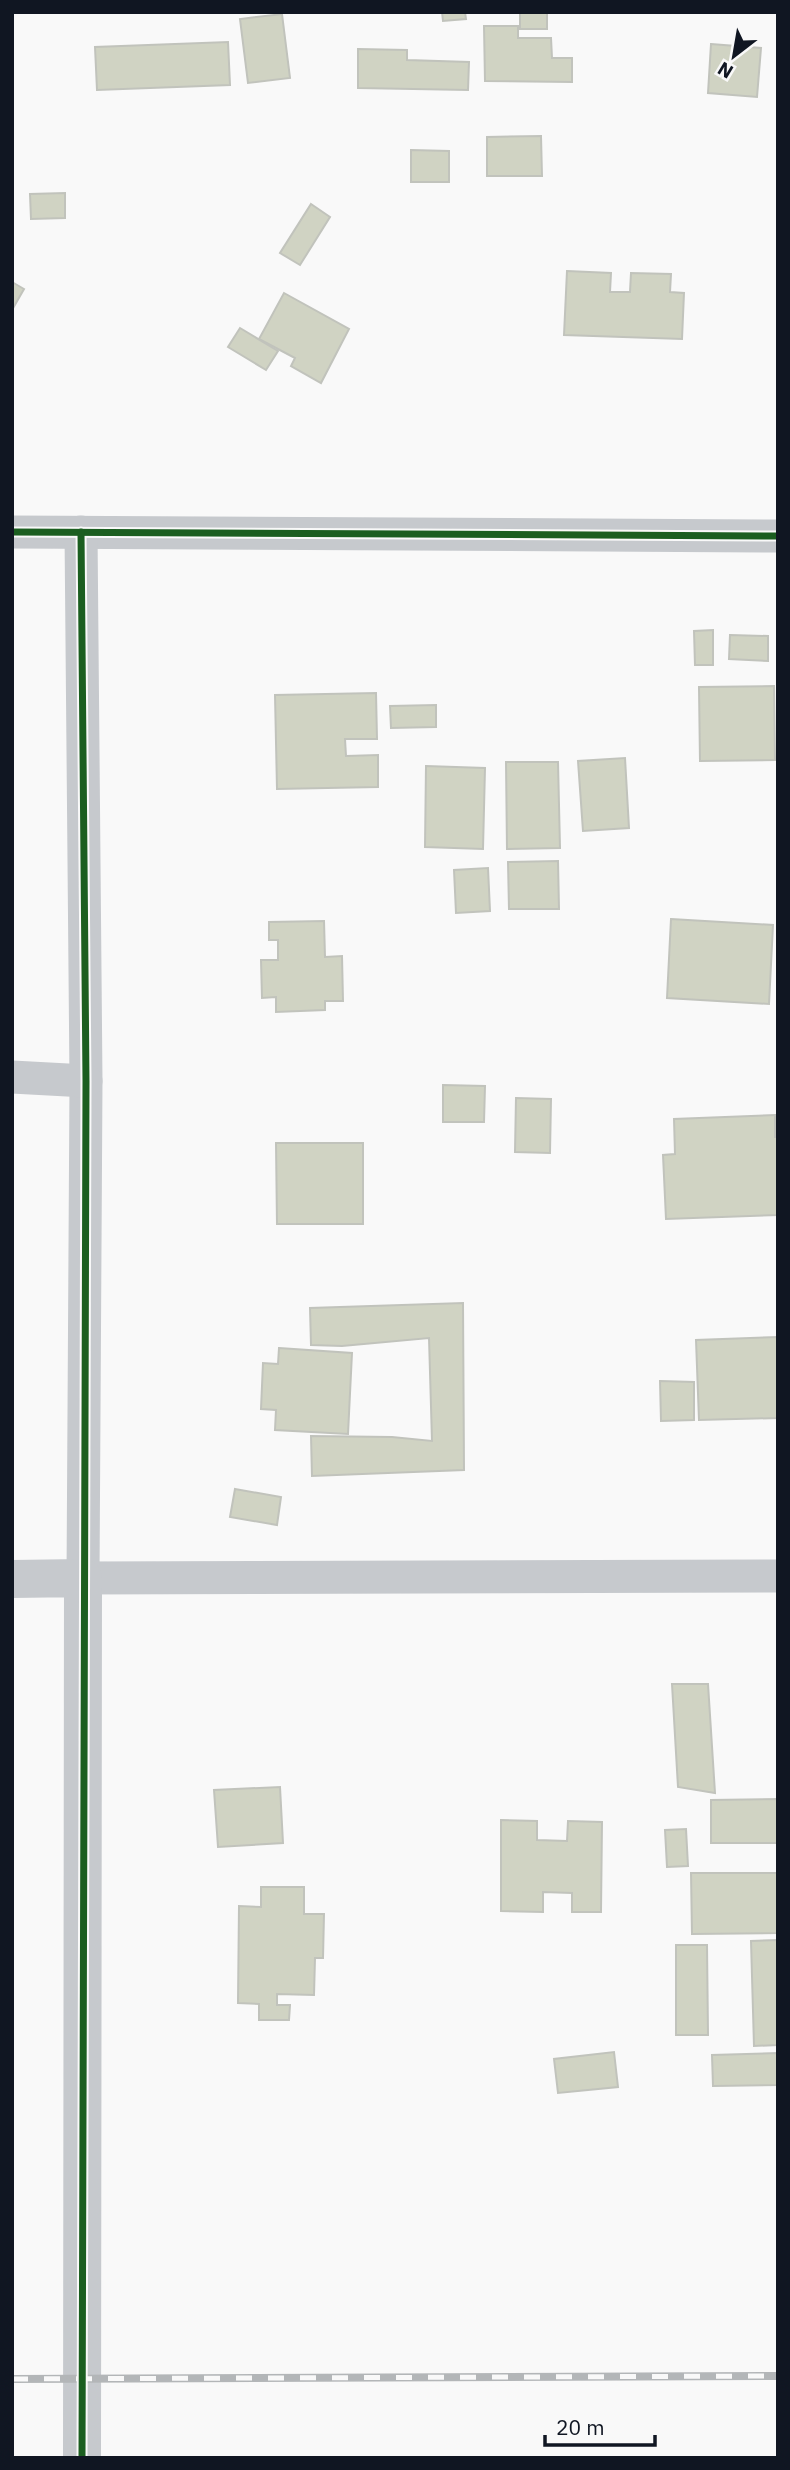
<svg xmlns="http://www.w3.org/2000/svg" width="790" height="2470" font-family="'IBM Plex Sans',sans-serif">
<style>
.building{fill:#d0d3c3;stroke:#c1c3bc;stroke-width:2}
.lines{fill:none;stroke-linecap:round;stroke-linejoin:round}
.minor{stroke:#c6c9cd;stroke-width:33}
.tertiary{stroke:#c6c9cd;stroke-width:38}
.rail-casing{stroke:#b3b6b8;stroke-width:8}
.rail{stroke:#f9f9f9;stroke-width:5;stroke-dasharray:16;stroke-linecap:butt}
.cycleway-casing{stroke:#f9f9f9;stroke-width:11}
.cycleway{stroke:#1b5e20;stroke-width:7}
</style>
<rect width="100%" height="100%" fill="#f9f9f9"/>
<g class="building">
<polygon points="442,12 465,12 466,19 443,21"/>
<rect x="520" y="12" width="27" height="17"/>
<polygon points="282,14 290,78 248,83 240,19"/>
<polygon points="484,26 518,26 518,38 551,38 552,58 572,58 572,82 485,81"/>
<polygon points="228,42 230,85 97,90 95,47"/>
<polygon points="711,44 761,48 757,97 708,93"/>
<polygon points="358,49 407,50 407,60 469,62 468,90 358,88"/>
<polygon points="541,136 542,176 487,176 487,137"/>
<polygon points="411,150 449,151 449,182 411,182"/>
<polygon points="65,193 65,218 31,219 30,194"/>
<polygon points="311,204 330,217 300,265 280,253"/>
<polygon points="567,271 611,273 610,292 630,292 631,273 671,274 670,292 684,293 682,339 564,335"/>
<polygon points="12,282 24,289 12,310"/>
<polygon points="284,293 349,329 321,383 291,366 295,358 259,339"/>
<polygon points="240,328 278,351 266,370 228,347"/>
<polygon points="713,630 713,665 695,665 694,631"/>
<polygon points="730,635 768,636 768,661 729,659"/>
<polygon points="774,686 775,760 700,761 699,687"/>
<polygon points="376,693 377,739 345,739 346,756 378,755 378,787 277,789 275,695"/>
<polygon points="436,705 436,727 391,728 390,706"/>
<polygon points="625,758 629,828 583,831 578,761"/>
<polygon points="506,762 558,762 560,848 507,849"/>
<polygon points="426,766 485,768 483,849 425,847"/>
<polygon points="558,861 559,909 509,909 508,862"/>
<polygon points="488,868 490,911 456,913 454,870"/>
<polygon points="671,919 773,925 769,1004 667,998"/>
<polygon points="324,921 325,957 342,956 343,1001 325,1001 325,1010 276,1012 276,997 262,998 261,960 278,960 278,940 269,940 269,922"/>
<polygon points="443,1085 485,1086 484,1122 443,1122"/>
<polygon points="516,1098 551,1099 550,1153 515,1152"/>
<polygon points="775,1115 775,1137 778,1137 778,1215 666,1219 663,1155 675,1154 674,1119"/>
<polygon points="276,1143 363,1143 363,1224 277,1224"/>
<polygon points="463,1303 464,1470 312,1476 311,1436 392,1437 432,1441 429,1338 342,1346 311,1345 310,1308"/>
<polygon points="778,1337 778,1418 699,1420 696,1340"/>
<polygon points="279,1348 352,1353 348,1434 275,1430 276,1410 261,1409 263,1363 278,1364"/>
<polygon points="660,1381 694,1382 694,1420 661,1421"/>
<polygon points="235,1489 281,1497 277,1525 230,1517"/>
<polygon points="672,1684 708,1684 715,1793 678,1787"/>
<polygon points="280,1787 283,1843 218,1847 214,1790"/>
<polygon points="778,1799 778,1843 711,1843 711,1800"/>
<polygon points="501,1820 537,1821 537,1840 567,1841 568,1821 602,1822 601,1912 572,1912 572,1893 543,1892 543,1912 501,1911"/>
<polygon points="686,1829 688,1866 667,1867 665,1830"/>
<polygon points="691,1873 778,1873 778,1933 692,1934"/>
<polygon points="261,1887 304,1887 304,1914 324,1914 323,1958 315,1958 314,1995 277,1994 277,2005 290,2005 289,2020 259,2020 259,2004 238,2003 239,1906 261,1907"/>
<polygon points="778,1940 778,2045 754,2046 751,1941"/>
<polygon points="676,1945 707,1945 708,2035 676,2035"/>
<polygon points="614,2052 618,2087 558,2093 554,2059"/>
<polygon points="778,2053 778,2085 713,2086 712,2055"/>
</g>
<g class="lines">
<g class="minor">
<polyline points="12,532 778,536"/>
<polyline points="81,532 86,1081 83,1578 778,1576"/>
<polyline points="12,1077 86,1081"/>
</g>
<polyline class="tertiary" points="12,1579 83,1578 82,2458"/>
<g class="rail-casing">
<polyline id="rail" points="12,2379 778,2376"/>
</g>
<use href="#rail" class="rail"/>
<g class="cycleway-casing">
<g id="cycleway">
<polyline points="12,532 778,536"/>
<polyline points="81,532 86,1081 82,2458"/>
</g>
</g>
<use href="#cycleway" class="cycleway"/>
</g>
<rect width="790" height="2470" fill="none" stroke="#101622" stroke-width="28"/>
<g transform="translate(734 56) rotate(211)" stroke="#f9f9f9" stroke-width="5" paint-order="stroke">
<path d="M0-5L12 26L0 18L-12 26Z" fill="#101622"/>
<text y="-10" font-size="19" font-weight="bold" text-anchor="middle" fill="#101622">N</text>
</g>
<path d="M545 2435v10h110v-10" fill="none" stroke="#101622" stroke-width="3.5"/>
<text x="556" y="2435" font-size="21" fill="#101622" stroke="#f9f9f9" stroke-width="5" paint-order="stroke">20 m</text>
</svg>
